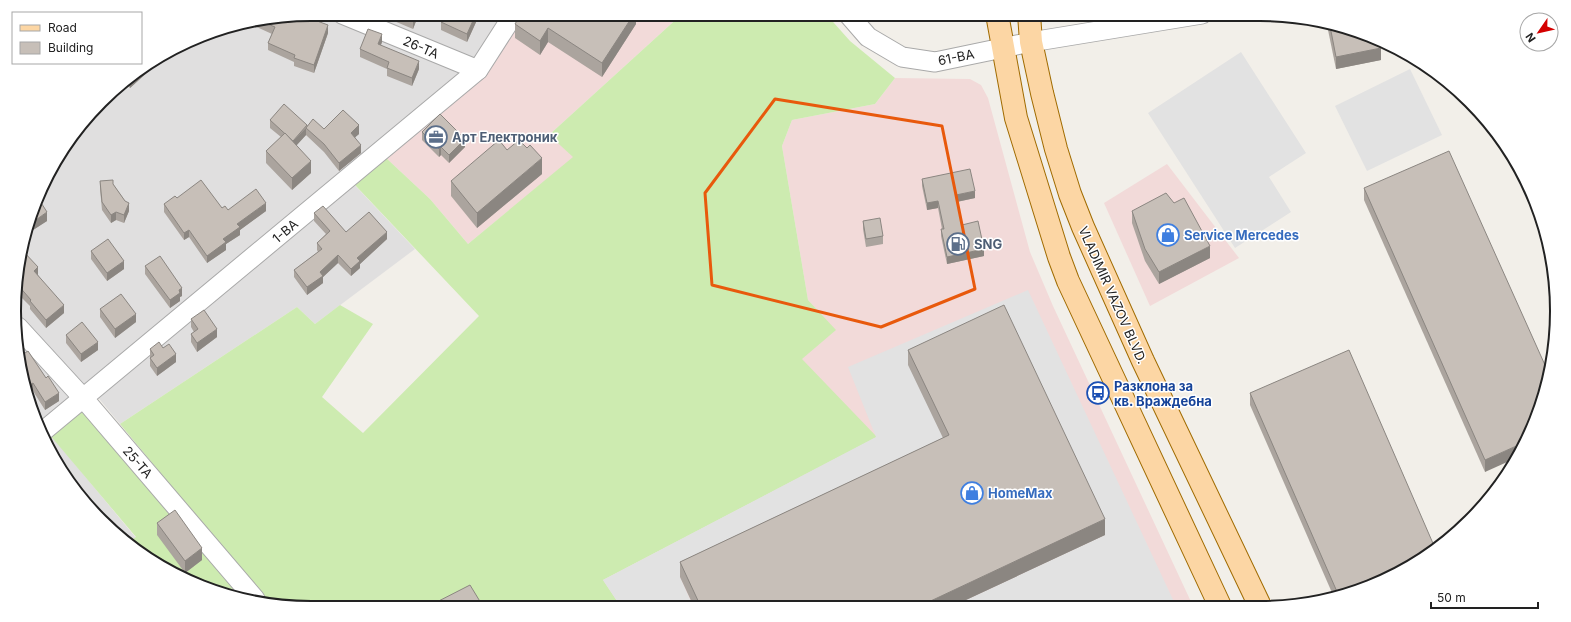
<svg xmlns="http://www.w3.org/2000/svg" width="1571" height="622" font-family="Inter,sans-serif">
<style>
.residential{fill:#e0dfdf}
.commercial{fill:#f2dad9}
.grass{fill:#cdebb0}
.parking{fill:#e2e2e2}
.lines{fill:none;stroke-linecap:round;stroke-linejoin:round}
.minor-casing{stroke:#a9a9a9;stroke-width:21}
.major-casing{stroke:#a06b00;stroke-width:24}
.minor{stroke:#fff;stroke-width:19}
.major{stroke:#fcd6a4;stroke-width:22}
.wall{fill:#aba49e}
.shaded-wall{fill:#8b8681}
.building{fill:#c7bfb8;stroke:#8b8681}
.marked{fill:none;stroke:#e8590c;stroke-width:3;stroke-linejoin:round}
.labels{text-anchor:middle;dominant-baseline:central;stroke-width:3;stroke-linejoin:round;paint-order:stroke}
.street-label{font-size:13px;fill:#222;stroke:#fff}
.service-label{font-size:13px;font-weight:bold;fill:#4e5e75;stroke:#fff;text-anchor:start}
.shop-label{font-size:13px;font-weight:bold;fill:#366cbe;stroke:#fff;text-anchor:start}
.transit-label{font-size:13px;font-weight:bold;fill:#164399;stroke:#fff;text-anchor:start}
.rim{fill:none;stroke:#222;stroke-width:2}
</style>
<rect width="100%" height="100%" fill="#f2efe9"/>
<polygon class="residential" points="311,14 514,14 478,70 348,178 415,249 315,324 297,307 120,424 96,395 50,434 136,538 127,543 64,476 37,424 20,369 17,272 30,216 54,163 115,88 163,54 215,30"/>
<g class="commercial">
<polygon points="524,14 682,14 549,135 574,157 468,244 430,199 385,157"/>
<polygon points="895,78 970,79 981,85 988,98 1030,252 1053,306 1193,606 621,607 603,580 876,437 801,359 835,330 808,300 782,146 792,120 875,104"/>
<polygon points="1167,164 1239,258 1150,306 1104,203"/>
</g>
<g class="grass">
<polygon points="682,14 826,14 850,41 895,78 875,104 792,120 782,146 808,300 836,330 802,359 877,437 603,580 621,607 474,608 470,601 456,608 311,608 266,601 120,424 297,307 315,324 340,305 373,324 322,397 363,433 479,316 355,185 385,157 430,199 468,244 573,157 549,135"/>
<polygon points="84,399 255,599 216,592 130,547 127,543 136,537 49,434"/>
</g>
<g class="parking">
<polygon points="1241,52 1306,153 1269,177 1291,212 1235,248 1148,113"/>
<polygon points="1410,69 1442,135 1367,171 1335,106"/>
<polygon points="1028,290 1176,606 953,606 1105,535 949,451 680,577 693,606 690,607 621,607 603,580 876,437 848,367"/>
</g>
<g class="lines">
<g class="minor-casing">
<g id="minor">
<polyline points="342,14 478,70"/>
<polyline points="848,14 868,37 902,57 935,62 1031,42 1202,14"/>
<polyline points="18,327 84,399 255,599"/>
<polyline points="41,433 478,70 514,14"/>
</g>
</g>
<g class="major-casing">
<g id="major">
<polyline points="997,14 1016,118 1059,257 1068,281 1220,606"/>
<polyline points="1029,14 1031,42 1042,93 1056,149 1070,194 1083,227 1143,361 1260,606"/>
</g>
</g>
<use href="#minor" class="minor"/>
<use href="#major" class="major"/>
</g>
<g class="wall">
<polygon points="394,14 418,14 418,16 413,29 394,21"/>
<polygon points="477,14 477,20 467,42 441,30 441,22"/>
<polygon points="636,14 636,24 602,77 548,42 540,55 515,38 515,24"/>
<polygon points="296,16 328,33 314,73 294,66 294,62 268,50 268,43 272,34 250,24"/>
<polygon points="1328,25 1355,30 1381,60 1336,69 1328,30"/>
<polygon points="382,42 381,45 419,69 412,86 387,76 387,69 360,57 360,49"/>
<polygon points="151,62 151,69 130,88 124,82"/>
<polygon points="270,120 307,125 324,129 359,134 355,137 361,153 339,171 324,152 306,135 296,146 311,173 292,190 266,163 266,151 281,137 270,128"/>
<polygon points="422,132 465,147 449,163 441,155 439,157 422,140"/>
<polygon points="1501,139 1511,155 1501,146"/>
<polygon points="542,174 477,228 451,196 451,181"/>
<polygon points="922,179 975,198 957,202 962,225 984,256 947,264 941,236 941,229 942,229 938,208 927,210 922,186"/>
<polygon points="100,181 113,184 125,201 129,211 124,223 116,220 111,223 102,210 100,189"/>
<polygon points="1364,188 1549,374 1485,472 1364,200"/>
<polygon points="177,198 228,210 266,211 240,230 240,235 226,244 226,250 207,263 189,237 184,240 164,212 164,204"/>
<polygon points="1132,211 1210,258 1159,284 1145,261 1132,223"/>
<polygon points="314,213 346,232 387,239 360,264 360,268 351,276 338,263 323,277 323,283 307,295 294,277 294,270 318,252 317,250 317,243 326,234 314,221"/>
<polygon points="30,216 47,221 33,230 28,222"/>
<polygon points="863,221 883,236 883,244 866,247 863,229"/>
<polygon points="91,251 124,269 107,281 91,259"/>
<polygon points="145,266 182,296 180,297 180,301 170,308 145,274"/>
<polygon points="17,272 38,275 64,313 46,328 30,309 30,306 17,293"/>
<polygon points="100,309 136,322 115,338 100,317"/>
<polygon points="191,319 217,337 197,352 191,342 191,334 194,332 191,327"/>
<polygon points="66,335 98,350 81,362 66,343"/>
<polygon points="163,348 176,362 157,376 150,366 150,349"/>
<polygon points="908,350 1105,535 953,606 694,607 680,577 680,562 943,438 908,365"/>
<polygon points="20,369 59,401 45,410 33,391 27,394"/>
<polygon points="1250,393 1391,577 1333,595 1250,405"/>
<polygon points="157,523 202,560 185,573 157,535"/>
</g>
<g class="shaded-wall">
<polygon points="415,14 418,14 418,16 413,29 413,19"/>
<polygon points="476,14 477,14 477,20 467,42 467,34"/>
<polygon points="634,14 636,14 636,24 602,77 602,63"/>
<polygon points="328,25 328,33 314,73 314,65"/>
<polygon points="548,28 548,42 540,55 540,41"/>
<polygon points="382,34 382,42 378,52 378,44"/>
<polygon points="1381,48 1381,60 1336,69 1336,57"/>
<polygon points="419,61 419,69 412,86 412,78"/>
<polygon points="151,62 151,69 130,88 130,77"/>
<polygon points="359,125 359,134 351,141 351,133"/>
<polygon points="306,128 306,135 293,149 293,141"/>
<polygon points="465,139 465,147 449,163 449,155"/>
<polygon points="361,145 361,153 339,171 339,163"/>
<polygon points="441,147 441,155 439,157 439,149"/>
<polygon points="542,158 542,174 477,228 477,213"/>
<polygon points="311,161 311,173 292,190 292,178"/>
<polygon points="975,191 975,198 956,202 956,195"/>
<polygon points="938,201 938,208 927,210 927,203"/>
<polygon points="129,203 129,211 124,223 124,215"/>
<polygon points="266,203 266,211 240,230 240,235 226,244 226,250 207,263 207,256 237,224"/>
<polygon points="47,212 47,221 33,230 33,222"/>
<polygon points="116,212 116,220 111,223 111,215"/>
<polygon points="189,230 189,237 184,240 184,233"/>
<polygon points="387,232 387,239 360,264 360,268 351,276 351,269 357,258"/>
<polygon points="1210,246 1210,258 1159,284 1159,272"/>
<polygon points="984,249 984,256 947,264 947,257"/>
<polygon points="338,255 338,263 323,277 323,283 307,295 307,287 320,272"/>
<polygon points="124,261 124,269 107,281 107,273"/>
<polygon points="38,267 38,276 34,271"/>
<polygon points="182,288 182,296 180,297 180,301 170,308 170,300 179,290"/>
<polygon points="64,305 64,313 46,328 46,320"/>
<polygon points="136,314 136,322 115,338 115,329"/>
<polygon points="217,329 217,337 197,352 197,343"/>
<polygon points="98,342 98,350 81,362 81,354"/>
<polygon points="176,354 176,362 157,376 157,368"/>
<polygon points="33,383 33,391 27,394 25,388"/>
<polygon points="59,393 59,401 45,410 45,402"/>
<polygon points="1523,443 1516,458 1485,472 1485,460"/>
<polygon points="1105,519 1105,535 953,606 920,606"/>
<polygon points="202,548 202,560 185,573 185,561"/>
</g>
<g class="building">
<polygon points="401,14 415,14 413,19"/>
<polygon points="445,14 476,14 467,34 441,22"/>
<polygon points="521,14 634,14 602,63 548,28 540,41 515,24"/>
<polygon points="296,16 307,21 309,18 328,25 314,65 294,58 295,55 268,43 275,27 263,22"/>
<polygon points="1330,26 1355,30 1379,41 1381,48 1336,57"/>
<polygon points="368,29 382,34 378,44 419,61 412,78 387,68 389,62 360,49"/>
<polygon points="284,104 307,125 293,141 270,120"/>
<polygon points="343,110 359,125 351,133 361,145 339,163 324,144 306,128 313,119 324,129"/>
<polygon points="440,114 465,139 449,155 441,147 439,149 422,132"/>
<polygon points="285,133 311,161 292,178 266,151"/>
<polygon points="499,140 507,150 519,140 527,148 530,145 542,158 477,213 451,181"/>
<polygon points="1449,151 1549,374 1541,406 1523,443 1485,460 1364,188"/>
<polygon points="970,169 975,191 956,195 962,225 978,221 984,249 947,257 941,229 944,229 938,201 927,203 922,179"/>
<polygon points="113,180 113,184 125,201 129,203 124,215 116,212 111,215 102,202 100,181"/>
<polygon points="201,180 222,208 225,206 228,210 256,189 266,203 237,224 240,227 223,239 226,242 207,256 189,230 184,233 164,204 175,196 177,198"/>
<polygon points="1166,193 1174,203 1184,198 1210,246 1159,272 1145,249 1132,211"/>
<polygon points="38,198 47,212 33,222 30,216"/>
<polygon points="323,206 346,232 369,212 387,232 357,258 360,261 351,269 338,255 320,272 323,276 307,287 294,270 322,249 317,243 330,231 314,213"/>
<polygon points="880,218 883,236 866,239 863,221"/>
<polygon points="108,239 124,261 107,273 91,251"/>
<polygon points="23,251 38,267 34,271 64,305 46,320 30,301 31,300 17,284 17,272 21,253"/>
<polygon points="160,256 182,288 179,290 180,293 170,300 145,266"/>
<polygon points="121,294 136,314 115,329 100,309"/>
<polygon points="1004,305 1105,519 920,606 701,607 680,562 949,435 908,350"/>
<polygon points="204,310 217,329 197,343 191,334 198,329 191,319"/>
<polygon points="82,322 98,342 81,354 66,335"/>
<polygon points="159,342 163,348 169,344 176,354 157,368 150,358 154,355 150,349"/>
<polygon points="1349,350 1435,548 1391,577 1338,594 1250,393"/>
<polygon points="28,351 46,378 48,376 59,393 45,402 33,383 25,388 20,369 19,357"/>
<polygon points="175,510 202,548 185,561 157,523"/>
<polygon points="470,585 484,608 425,608"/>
</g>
<path class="marked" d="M775 99 942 126 975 289 881 327 712 285 705 193Z"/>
<defs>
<g id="office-ring" transform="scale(1.15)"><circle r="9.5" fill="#fff" stroke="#5c6f8a" stroke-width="1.5"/><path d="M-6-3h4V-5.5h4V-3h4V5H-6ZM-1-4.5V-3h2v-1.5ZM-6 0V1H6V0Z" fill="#5c6f8a"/></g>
<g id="shop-ring" transform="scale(1.15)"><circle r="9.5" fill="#fff" stroke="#3f7fe0" stroke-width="1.5"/><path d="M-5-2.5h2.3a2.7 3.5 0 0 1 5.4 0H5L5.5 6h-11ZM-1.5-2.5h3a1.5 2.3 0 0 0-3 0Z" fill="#3f7fe0"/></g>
<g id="fuel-ring" transform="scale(1.15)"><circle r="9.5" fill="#fff" stroke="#5c6f8a" stroke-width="1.5"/><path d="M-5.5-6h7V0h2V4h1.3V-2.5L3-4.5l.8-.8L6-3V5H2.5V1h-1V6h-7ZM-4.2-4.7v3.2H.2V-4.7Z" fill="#5c6f8a"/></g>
<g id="bus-ring" transform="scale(1.15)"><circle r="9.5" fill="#fff" stroke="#1a4fb4" stroke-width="1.5"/><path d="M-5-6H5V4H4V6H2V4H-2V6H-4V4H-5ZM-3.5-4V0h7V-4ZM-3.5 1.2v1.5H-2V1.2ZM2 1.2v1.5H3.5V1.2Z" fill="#1a4fb4"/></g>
</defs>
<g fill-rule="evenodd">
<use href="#office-ring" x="436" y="137"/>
<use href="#shop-ring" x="1168" y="235"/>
<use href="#fuel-ring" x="958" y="244"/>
<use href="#bus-ring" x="1098" y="393"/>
<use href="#shop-ring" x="972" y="493"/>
</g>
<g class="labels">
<g class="street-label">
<text transform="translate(421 47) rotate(23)">26-ТА</text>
<text transform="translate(956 57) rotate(-11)">61-ВА</text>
<text transform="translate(285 231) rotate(-40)">1-ВА</text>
<text transform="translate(1113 295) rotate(66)">VLADIMIR VAZOV BLVD.</text>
<text transform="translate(138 462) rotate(49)">25-ТА</text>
</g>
<g class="service-label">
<text x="452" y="137">Арт Електроник</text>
<text x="974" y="244">SNG</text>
</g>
<g class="shop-label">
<text x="1184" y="235">Service Mercedes</text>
<text x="988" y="493">HomeMax</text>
</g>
<g class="transit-label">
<text x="1114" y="386">Разклона за<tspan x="1114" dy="15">кв. Враждебна</tspan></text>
</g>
</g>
<path d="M0 0H1571V622H0ZM311 21H1260A290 290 0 0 1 1550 311V311A290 290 0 0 1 1260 601H311A290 290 0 0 1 21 311V311A290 290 0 0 1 311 21Z" fill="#fff" fill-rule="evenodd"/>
<path class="rim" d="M311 21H1260A290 290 0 0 1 1550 311V311A290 290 0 0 1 1260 601H311A290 290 0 0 1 21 311V311A290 290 0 0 1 311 21Z"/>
<rect x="12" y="12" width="130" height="52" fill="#ffffff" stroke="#a7a7a7"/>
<rect x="20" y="25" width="20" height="6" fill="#fcd6a4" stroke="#a7a7a7"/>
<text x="48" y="32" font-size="12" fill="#222222">Road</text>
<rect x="20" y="42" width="20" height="12" fill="#c7bfb8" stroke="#a7a7a7"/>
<text x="48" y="52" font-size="12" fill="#222222">Building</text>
<g transform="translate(1539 32) rotate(236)"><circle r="19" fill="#ffffff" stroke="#a7a7a7"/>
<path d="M0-3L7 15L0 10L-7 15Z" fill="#d40000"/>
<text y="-6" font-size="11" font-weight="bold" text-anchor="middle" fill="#222222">N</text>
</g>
<path d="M1431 602v6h107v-6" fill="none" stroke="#222222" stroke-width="2"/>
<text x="1437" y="602" font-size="12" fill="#222222" stroke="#ffffff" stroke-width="3" paint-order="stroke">50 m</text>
</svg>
